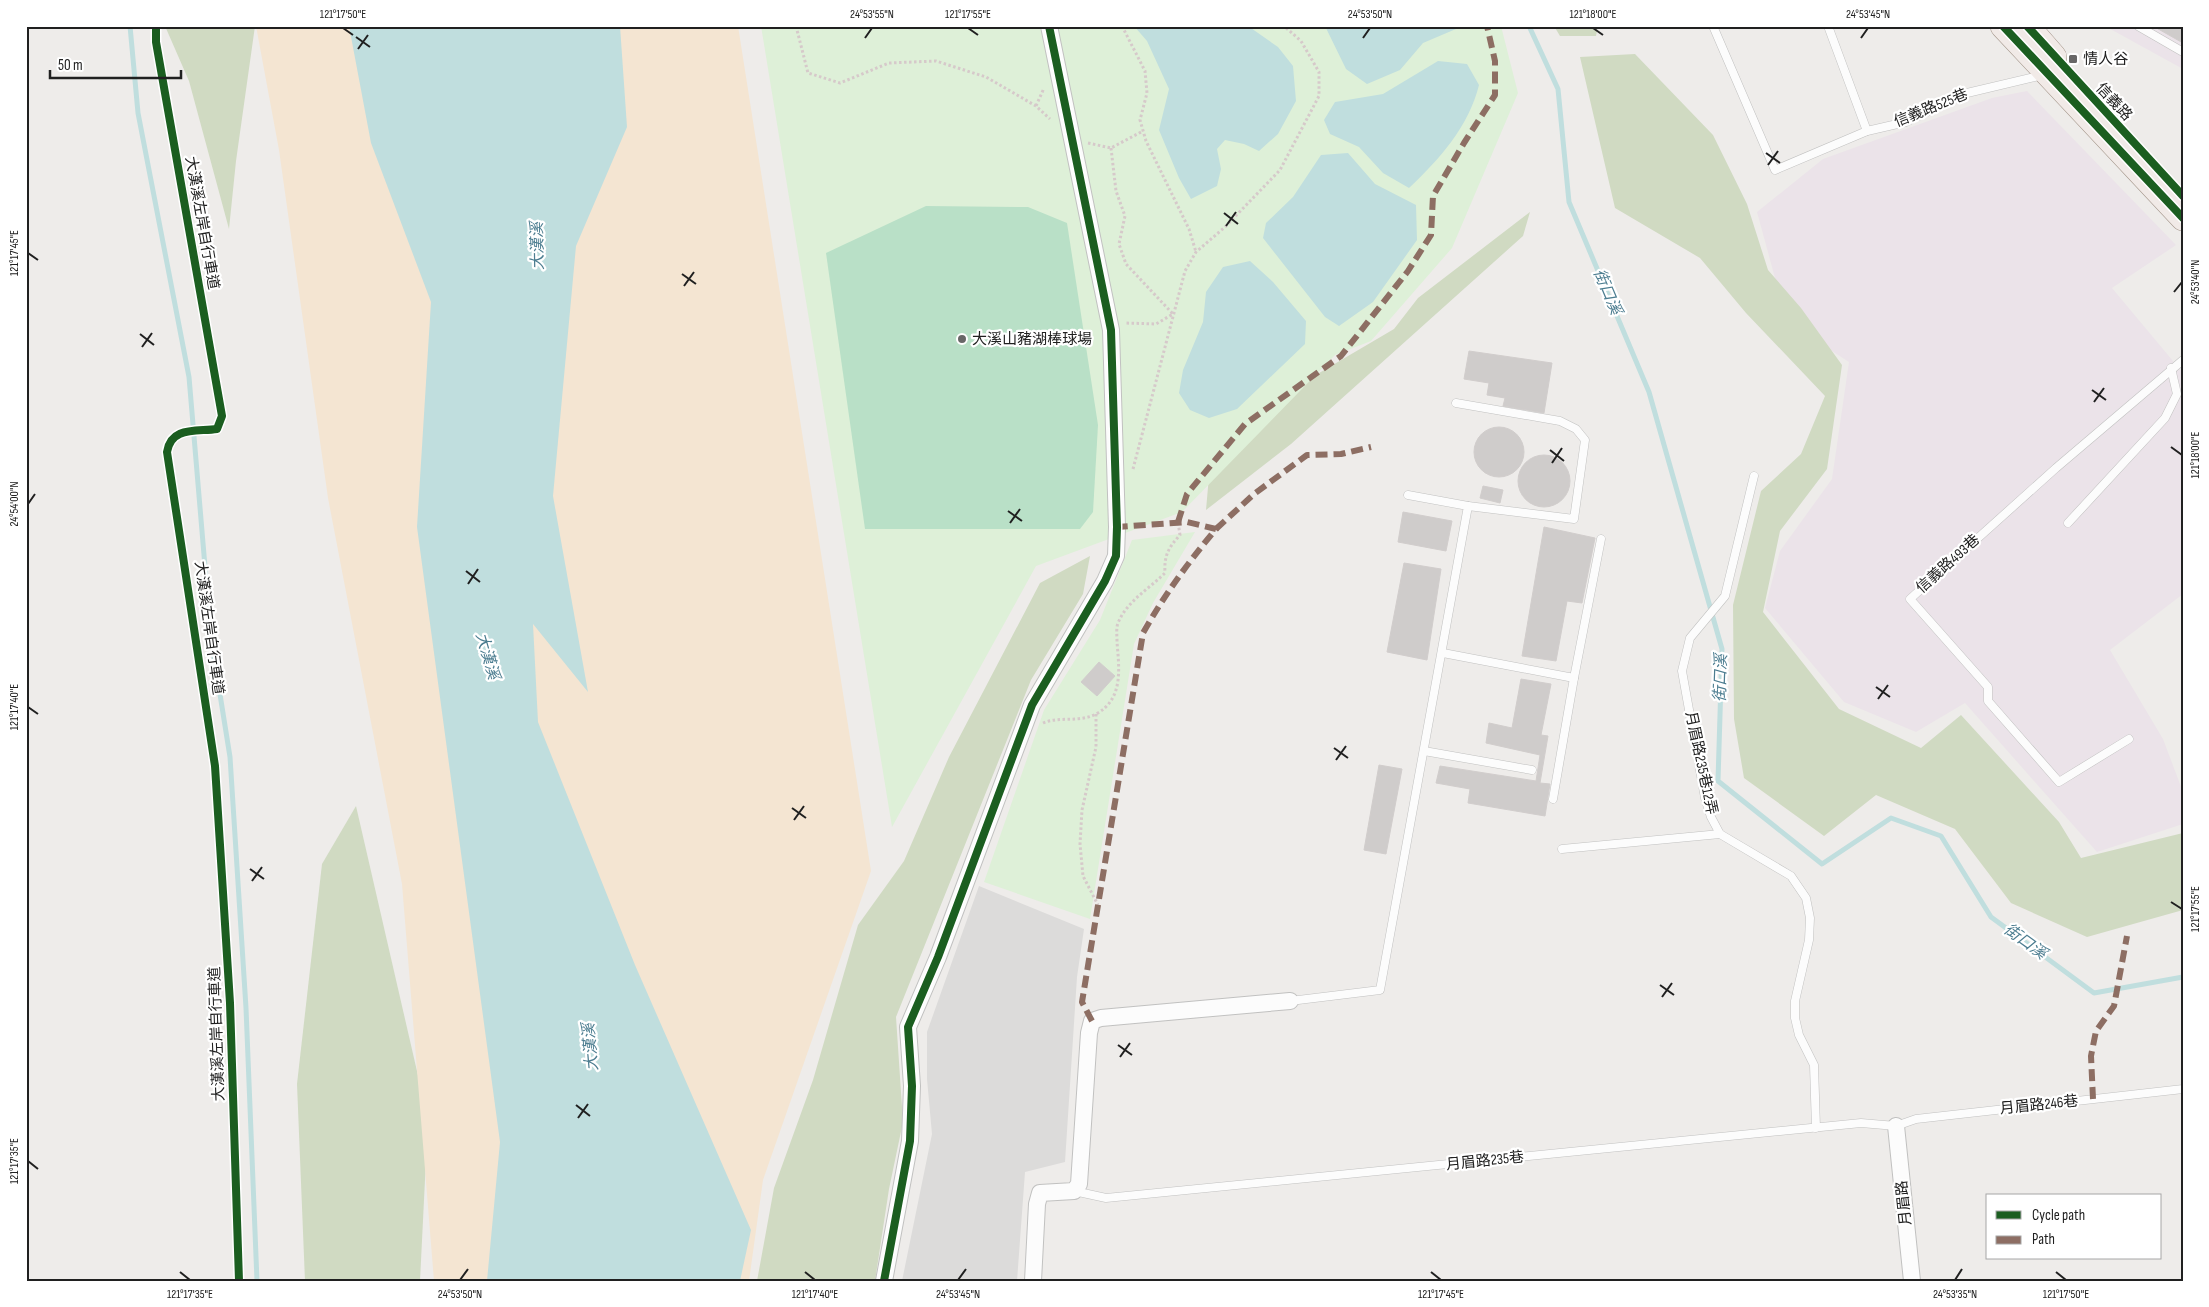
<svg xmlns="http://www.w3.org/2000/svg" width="2209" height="1307" font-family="'Sofia Sans Condensed','Noto Sans TC',sans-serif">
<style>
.industrial{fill:#ebe3e9}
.forest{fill:#d0dac2}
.sand{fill:#f4e5d2}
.park{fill:#def0d8}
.pitch{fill:#b9e0c7}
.parking{fill:#dcdbda}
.water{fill:#c0dede}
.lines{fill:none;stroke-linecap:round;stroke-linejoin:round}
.stream{stroke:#c0dede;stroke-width:5}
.building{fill:#cfcccb;stroke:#d1cdcc}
.service-casing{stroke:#c1c1c0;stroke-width:9}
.minor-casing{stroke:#c1c1c0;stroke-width:18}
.primary-casing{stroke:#a29489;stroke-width:26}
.path{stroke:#d6c9ca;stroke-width:3;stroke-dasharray:2.5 2.5;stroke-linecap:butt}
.service{stroke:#fcfcfc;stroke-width:8}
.minor{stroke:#fcfcfc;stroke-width:16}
.primary{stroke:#f1eae7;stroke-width:25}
.quiet{stroke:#8d6e63;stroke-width:6;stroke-dasharray:12 6;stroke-linecap:butt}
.cycleway-casing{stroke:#fff;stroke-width:11}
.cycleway{stroke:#1b5e20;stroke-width:8}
.ticks{fill:none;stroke:#202020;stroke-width:2}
.poi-dot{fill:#686767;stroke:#fff;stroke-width:2}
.labels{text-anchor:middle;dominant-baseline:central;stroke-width:4.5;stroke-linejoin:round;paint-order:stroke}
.poi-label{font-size:15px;fill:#202020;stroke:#fff;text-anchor:start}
.street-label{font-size:15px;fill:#202020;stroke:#fff}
.water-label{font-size:16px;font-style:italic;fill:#4c7d90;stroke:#fff}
.neatline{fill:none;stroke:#202020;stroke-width:2}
.ticks-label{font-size:12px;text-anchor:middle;fill:#202020}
</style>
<rect width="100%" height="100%" fill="#eeecea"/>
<g class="industrial">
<polygon points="2105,26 2183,26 2183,69"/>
<polygon points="2027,91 2176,245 2112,288 2183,373 2183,594 2110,650 2163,739 2183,792 2183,824 2097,852 1965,703 1916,732 1844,702 1765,608 1780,551 1832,479 1849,362 1787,322 1757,212 1823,159 1992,98"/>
</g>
<g class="forest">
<polygon points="165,26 255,26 236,161 229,229 189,81"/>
<polygon points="1554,26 1598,26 1596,36 1560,36"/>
<polygon points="1635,54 1713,135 1747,204 1768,270 1801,308 1842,365 1827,469 1780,531 1763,612 1839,709 1921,748 1961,715 2059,822 2081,858 2183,833 2183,910 2087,937 2011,903 1955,829 1876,795 1824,836 1744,778 1734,719 1733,605 1761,491 1801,454 1825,396 1746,313 1700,258 1615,208 1580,57"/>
<polygon points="1530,212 1523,236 1291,444 1206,510 1209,476 1280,396 1394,329 1418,298"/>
<polygon points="1090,556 1083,594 1031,680 896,1017 903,1122 889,1189 875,1281 757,1281 774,1188 813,1080 858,925 904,861 949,757 1040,583"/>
<polygon points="356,806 428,1119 420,1281 305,1281 297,1084 322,864"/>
</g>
<polygon class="sand" points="256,26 738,26 871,871 763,1180 749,1281 434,1281 402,884 328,498 279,150"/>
<g class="park">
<polygon points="761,26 1501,26 1518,93 1452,248 1371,341 1335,355 1182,512 1036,566 892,827"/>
<polygon points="1195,532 1153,603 1134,644 1090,919 984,882 1044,710 1100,620 1132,540"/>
</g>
<polygon class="pitch" points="926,206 1028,207 1067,223 1098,425 1093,512 1080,529 865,529 826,253"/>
<polygon class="parking" points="979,886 1084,929 1077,977 1065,1162 1025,1172 1017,1281 902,1281 932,1134 927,1079 927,1032"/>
<g class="water">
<polygon points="349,26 620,26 627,127 576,246 553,496 588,692 533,624 538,722 635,965 751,1230 740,1281 487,1281 500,1142 417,527 431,302 371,143"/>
<polygon points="1134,26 1248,26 1278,47 1293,66 1296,101 1278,134 1259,151 1244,144 1225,140 1217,149 1221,169 1217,186 1191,199 1179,178 1159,130 1169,89 1147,41"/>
<polygon points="1325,26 1463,26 1423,43 1400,70 1367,84 1346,69"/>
<path d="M1438 61 1467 64 1479 85C1469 126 1439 160 1409 188L1383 173 1359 147 1330 134 1324 120 1335 102 1383 94Z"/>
<polygon points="1348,153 1375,184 1416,205 1417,240 1373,302 1339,326 1325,317 1263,238 1266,223 1293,197 1321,155"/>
<polygon points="1250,261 1273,282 1306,321 1305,344 1237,409 1209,418 1190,410 1179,393 1183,370 1203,322 1206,292 1223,267"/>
</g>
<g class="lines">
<g class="stream">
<polyline points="130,26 138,113 189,377 211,638 230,757 246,1008 257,1281"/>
<polyline points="1529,26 1558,89 1569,202 1649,392 1722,649 1718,781 1822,864 1891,818 1941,836 1991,917 2094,993 2183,977"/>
</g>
</g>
<g class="building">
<polygon points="2153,26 2183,26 2183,43"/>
<polygon points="1469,351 1552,363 1544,413 1503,406 1505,398 1487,395 1489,383 1464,379"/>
<circle cx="1499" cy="452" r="25"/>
<circle cx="1544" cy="481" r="26"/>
<polygon points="1483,486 1503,490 1500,503 1480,498"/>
<polygon points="1403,512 1452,521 1446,551 1398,542"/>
<polygon points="1544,527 1595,538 1582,603 1567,601 1556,661 1522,656"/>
<polygon points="1404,563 1441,569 1427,660 1387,652"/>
<polygon points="1099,662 1115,676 1097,696 1081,682"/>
<polygon points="1521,679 1551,684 1541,735 1548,736 1540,783 1550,784 1545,816 1468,803 1470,789 1436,783 1440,766 1536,781 1540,755 1486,743 1489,723 1512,728"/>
<polygon points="1379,765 1402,769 1386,854 1364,850"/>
</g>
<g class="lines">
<g class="service-casing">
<g id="service">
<polyline points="1713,26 1775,170 1867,131 1906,122 1967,93 2047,74 2064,68"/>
<polyline points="1828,26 1867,131"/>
<polyline points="2138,26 2183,52"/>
<polyline points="1456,403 1560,421 1576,429 1585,440 1574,519 1468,506"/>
<polyline points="1754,476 1725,596 1690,638 1682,671 1705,798 1711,817 1720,834 1791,876 1806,898 1810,918 1809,940 1795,1001 1795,1018 1799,1035 1814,1065 1816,1128"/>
<polyline points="2068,523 2165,418 2177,394 2171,368"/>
<polyline points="1443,653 1574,678 1601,539"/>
<polyline points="2129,739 2059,782 1988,701 1988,687 1910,599 2056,468 2183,360"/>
<polyline points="1424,751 1532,770"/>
<polyline points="1553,799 1574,678"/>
<polyline points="1562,849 1720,834"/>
<polyline points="1290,1001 1380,990 1468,506 1408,495"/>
<polyline points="1074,1191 1106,1198 1861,1123 1896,1126 1916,1119 2183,1089"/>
</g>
</g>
<g class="minor-casing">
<g id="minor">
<polyline points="1896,1126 1912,1281"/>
<polyline points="884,1281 910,1141 912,1086 908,1027 938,957 1032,705 1105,581 1116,556 1117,527 1111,330 1049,26"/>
<polyline points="1033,1281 1037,1204 1040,1193 1074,1191 1079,1184 1089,1033 1092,1021 1101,1018 1290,1001"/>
</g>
</g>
<g class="primary-casing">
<g id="primary">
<polyline points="2003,26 2183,218"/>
<polyline points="2027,26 2054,57"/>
</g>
</g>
<g class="path">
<polyline points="796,26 808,73 840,83 889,63 936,61 986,77 1036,106 1050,119"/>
<polyline points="1122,26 1145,71 1147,93 1140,120 1146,141 1189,229 1196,252"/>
<polyline points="1036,106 1044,88"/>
<polyline points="1088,143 1111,148 1143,131"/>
<polyline points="1111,148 1116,191 1125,216 1119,244 1126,264 1173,314 1156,324 1125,323"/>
<polyline points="1133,469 1185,271 1196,252 1225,227 1280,170 1319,96 1319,72 1301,41 1284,26"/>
<polyline points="1096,714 1096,747 1082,810 1080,844 1083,876 1098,905"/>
<path d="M1043 723C1059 716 1079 723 1096 714 1124 699 1119 668 1117 642 1117 635 1116 628 1118 623 1127 601 1149 589 1165 573 1164 556 1168 548 1180 535L1178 522"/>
</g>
<use href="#service" class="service"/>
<use href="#minor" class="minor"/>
<use href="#primary" class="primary"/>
<g class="quiet">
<polyline points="1178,522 1187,494 1245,424 1341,356 1408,271 1431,235 1433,196 1464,143 1495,95 1495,61 1487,26"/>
<polyline points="1216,529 1254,494 1307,455 1341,454 1371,447"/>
<path d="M1092 1021 1082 1002 1143 633C1165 594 1187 564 1216 529L1187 522 1117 527"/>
<polyline points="2093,1099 2091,1056 2096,1031 2114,1006 2127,936"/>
</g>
<g class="cycleway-casing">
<g id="cycleway">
<path d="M156 26V42L222 416 217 429C197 432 171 426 167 452L215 766 230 1003 239 1281"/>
<polyline points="2003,26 2183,218"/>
<polyline points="2027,26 2183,196"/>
<polyline points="884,1281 910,1141 912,1086 908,1027 938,957 1032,705 1105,581 1116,556 1117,527 1111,330 1049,26"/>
</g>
</g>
<use href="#cycleway" class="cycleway"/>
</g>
<path class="ticks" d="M343 28 353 35M968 28 978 35M1593 28 1603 35M356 37 370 47M865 38 872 28M1363 38 1370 28M1861 38 1868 28M358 49 368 35M1766 153 1780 163M1768 165 1778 151M1224 213 1238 224M1226 226 1236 212M28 253 38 260M682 274 696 284M684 286 694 272M2174 292 2182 282M140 334 154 345M142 347 152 333M2092 390 2106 400M2094 402 2104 388M2171 447 2182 455M1550 450 1564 461M1552 463 1562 448M28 504 35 494M1008 511 1022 521M1010 523 1020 509M466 571 480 582M468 584 478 569M1876 687 1890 697M1878 699 1888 685M28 707 38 714M1334 748 1348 758M1336 760 1346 746M792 808 806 818M794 820 804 806M250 869 264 879M252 881 262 867M2171 902 2182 909M1660 985 1674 995M1662 997 1672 983M1118 1045 1132 1055M1120 1057 1130 1043M576 1105 590 1116M578 1118 588 1104M28 1161 38 1169M180 1272 190 1280M805 1272 815 1280M1431 1272 1441 1280M2056 1272 2066 1280M460 1280 468 1269M958 1280 966 1269M1955 1280 1962 1269"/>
<g class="poi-dot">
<rect x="2068" y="54" width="10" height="10" rx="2.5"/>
<circle cx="962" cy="339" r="5"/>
</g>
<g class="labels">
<g class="poi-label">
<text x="2083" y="59">情人谷</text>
<text x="972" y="339">大溪山豬湖棒球場</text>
</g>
<g class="street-label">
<text transform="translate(2114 102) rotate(47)">信義路</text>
<text transform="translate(1931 108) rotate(-22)">信義路525巷</text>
<text transform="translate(202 223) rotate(80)">大漢溪左岸自行車道</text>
<text transform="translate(1948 564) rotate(-42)">信義路493巷</text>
<text transform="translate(209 628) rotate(82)">大漢溪左岸自行車道</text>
<text transform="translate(1701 763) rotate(78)">月眉路235巷12弄</text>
<text transform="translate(217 1034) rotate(-92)">大漢溪左岸自行車道</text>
<text transform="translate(2039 1105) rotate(-6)">月眉路246巷</text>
<text transform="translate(1485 1161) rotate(-6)">月眉路235巷</text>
<text transform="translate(1904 1203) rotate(-96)">月眉路</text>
</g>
<g class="water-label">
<text transform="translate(538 246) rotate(-91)">大漢溪</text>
<text transform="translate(1607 292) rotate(67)">街口溪</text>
<text transform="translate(487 656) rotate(74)">大漢溪</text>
<text transform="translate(1721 678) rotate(-88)">街口溪</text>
<text transform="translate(2025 942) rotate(36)">街口溪</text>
<text transform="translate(591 1047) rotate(-95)">大漢溪</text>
</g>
</g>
<rect width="2209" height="1307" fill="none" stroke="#ffffff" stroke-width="55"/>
<rect x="1986" y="1194" width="175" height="65" fill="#ffffff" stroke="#a6a6a6"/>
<rect x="1996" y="1211" width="25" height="8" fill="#1b5e20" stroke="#a6a6a6"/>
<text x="2032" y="1220" font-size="15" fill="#202020">Cycle path</text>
<rect x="1996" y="1236" width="25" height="8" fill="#8d6e63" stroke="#a6a6a6"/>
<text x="2032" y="1244" font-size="15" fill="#202020">Path</text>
<path d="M50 70v8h131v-8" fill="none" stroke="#202020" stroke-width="2.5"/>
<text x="58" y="70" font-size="15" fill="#202020" stroke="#ffffff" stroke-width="4" paint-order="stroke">50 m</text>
<rect x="28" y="28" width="2154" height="1252" class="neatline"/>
<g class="ticks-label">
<text x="343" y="18">121°17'50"E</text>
<text x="872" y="18">24°53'55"N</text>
<text x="968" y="18">121°17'55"E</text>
<text x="1370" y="18">24°53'50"N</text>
<text x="1593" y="18">121°18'00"E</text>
<text x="1868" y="18">24°53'45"N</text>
<text transform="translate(14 253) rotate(-90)" y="4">121°17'45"E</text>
<text transform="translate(2195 282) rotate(-90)" y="4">24°53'40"N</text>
<text transform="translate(2195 455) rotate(-90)" y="4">121°18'00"E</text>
<text transform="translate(14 504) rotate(-90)" y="4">24°54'00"N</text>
<text transform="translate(14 707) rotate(-90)" y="4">121°17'40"E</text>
<text transform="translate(2195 909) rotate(-90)" y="4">121°17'55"E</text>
<text transform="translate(14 1161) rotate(-90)" y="4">121°17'35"E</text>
<text x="190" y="1298">121°17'35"E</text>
<text x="460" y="1298">24°53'50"N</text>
<text x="815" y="1298">121°17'40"E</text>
<text x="958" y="1298">24°53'45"N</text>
<text x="1441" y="1298">121°17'45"E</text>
<text x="1955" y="1298">24°53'35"N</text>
<text x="2066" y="1298">121°17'50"E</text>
</g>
</svg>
